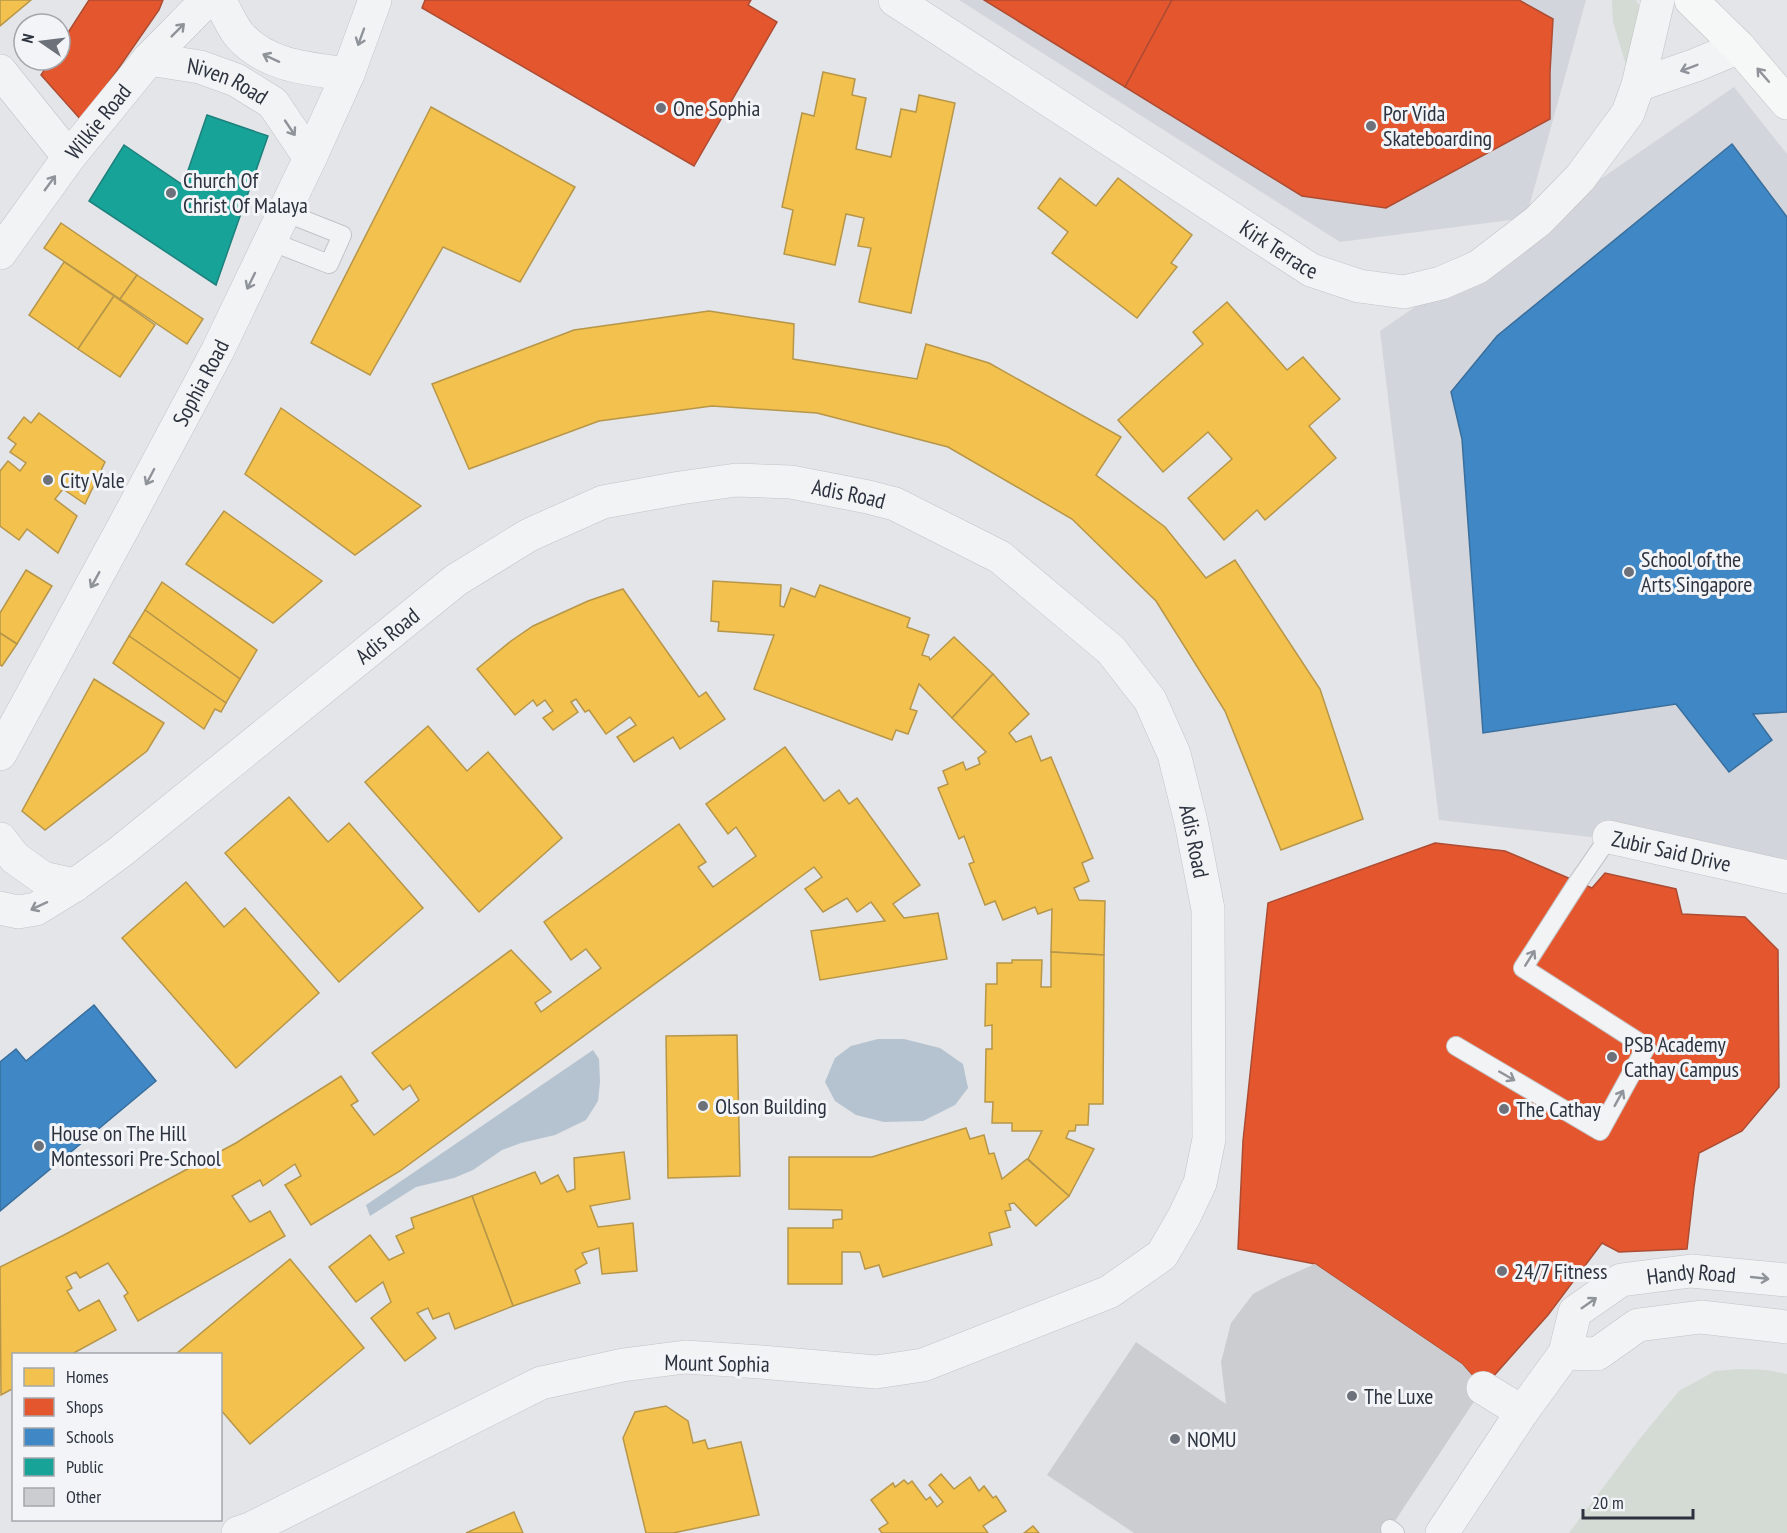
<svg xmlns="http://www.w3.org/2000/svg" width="1787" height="1533" font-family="'PT Sans Narrow',sans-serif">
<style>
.built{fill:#d2d5db}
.green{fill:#d4dbd4}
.water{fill:#b5c2d0}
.homes{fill:#f2c14e;stroke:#b7964a;stroke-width:1.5}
.shops{fill:#e4572e;stroke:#ad4c33;stroke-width:1.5}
.schools{fill:#3f88c5;stroke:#396e9d;stroke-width:1.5}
.public{fill:#17a398;stroke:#1d817d;stroke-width:1.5}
.building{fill:#cccdd0}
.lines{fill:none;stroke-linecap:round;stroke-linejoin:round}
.service-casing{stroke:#c2c3c6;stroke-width:20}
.minor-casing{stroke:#c2c3c6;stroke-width:34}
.primary-casing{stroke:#c0c2c5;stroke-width:34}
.service{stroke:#f2f3f5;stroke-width:18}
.minor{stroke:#f2f3f5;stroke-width:33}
.primary{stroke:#f6f7f7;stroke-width:33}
.oneway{stroke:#8f939a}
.oneway2{stroke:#91959b}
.poi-dot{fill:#6c717a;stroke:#f2f4f7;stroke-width:2}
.labels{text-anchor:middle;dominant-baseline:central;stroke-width:6;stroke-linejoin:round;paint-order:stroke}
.street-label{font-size:22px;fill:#2c333f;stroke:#f2f4f7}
.poi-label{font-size:22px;fill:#2c333f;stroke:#f2f4f7;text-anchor:start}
</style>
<rect width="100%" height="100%" fill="#e3e5e8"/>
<g class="built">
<polygon points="959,0 1586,0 1526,218 1340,242"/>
<polygon points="1734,87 1787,154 1787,859 1439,820 1380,331"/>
</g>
<g class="green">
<polygon points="1612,0 1636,0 1645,17 1626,65 1613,22"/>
<polygon points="1740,1369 1766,1370 1787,1374 1787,1533 1569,1533 1638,1441 1679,1391 1715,1371"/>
</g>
<g class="water">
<polygon points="878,1039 904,1039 940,1048 963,1064 968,1088 955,1105 923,1121 884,1122 856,1115 835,1101 825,1082 835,1058 851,1046"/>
<polygon points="593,1050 599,1059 600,1082 598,1101 586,1120 555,1135 521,1143 502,1150 473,1170 454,1178 416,1187 370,1216 366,1205"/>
</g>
<g class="homes">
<polygon points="0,0 31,0 0,26"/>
<polygon points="430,0 554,0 545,16 542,14 533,29 536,31 524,51 522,49 516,60 482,41 483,39 475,34 484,18 476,14 467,30 459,25 458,27 425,8"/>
<polygon points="639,0 707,0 706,2 756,31 745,50 748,52 720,100 717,99 706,118 698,114 693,122 697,124 685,144 682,142 675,153 641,134 643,132 634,127 643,111 636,107 627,123 619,118 618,120 585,101 591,90 588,88"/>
<polygon points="823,72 855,79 852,95 866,98 856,149 891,157 901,109 916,112 919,95 955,103 911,313 859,302 871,248 858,246 864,218 846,214 835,265 784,254 793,210 782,207 802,113 814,116"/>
<polygon points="431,107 575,187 520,282 443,247 370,375 311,343"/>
<polygon points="1060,178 1096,206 1118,178 1192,235 1171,263 1177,267 1137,318 1052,253 1068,232 1038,208"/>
<polygon points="61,223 137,275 120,299 44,248"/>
<polygon points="64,262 114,296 78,349 29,315"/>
<polygon points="137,275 203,319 187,344 120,299"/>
<polygon points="114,296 155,325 120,377 78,349"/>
<polygon points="1227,302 1287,370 1303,357 1340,399 1309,426 1336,458 1265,520 1257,510 1224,540 1188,498 1232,459 1208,432 1163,472 1118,420 1203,344 1193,332"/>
<polygon points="709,311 794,324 793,359 917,379 926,344 989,363 1121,437 1096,475 1165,527 1206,578 1235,560 1320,689 1363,819 1281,850 1225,711 1156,601 1072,519 948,447 817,413 712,406 599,421 469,469 432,384 574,330"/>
<polygon points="281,408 421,506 355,555 245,474"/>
<polygon points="39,413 105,462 85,504 63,489 55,499 77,516 58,553 27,529 19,540 0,526 0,471 8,461 20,471 26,463 10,452 16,444 8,438 24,417 31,423"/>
<polygon points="224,511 322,581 273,623 186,564"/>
<polygon points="26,570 52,586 17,644 0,633 0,613"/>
<polygon points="713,581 781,585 780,606 784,607 791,588 815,597 820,585 910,618 907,627 929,635 922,655 929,657 930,660 954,637 993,674 952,718 919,684 910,709 917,711 908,734 896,730 892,740 754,689 774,635 718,631 719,622 711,621"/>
<polygon points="162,582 257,650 240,679 145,610"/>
<polygon points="623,589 699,697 706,692 725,719 680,749 673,737 634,762 617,737 636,725 630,717 606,734 589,710 585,712 576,699 571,702 578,712 553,730 543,718 553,711 545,700 537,706 533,700 515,715 477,669 511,641 533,626 588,601"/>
<polygon points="145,610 240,679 226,703 129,636"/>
<polygon points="0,633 17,644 2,666 0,665"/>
<polygon points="129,636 226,703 221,712 215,709 204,729 113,663"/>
<polygon points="993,674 1029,714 1009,733 1016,742 1031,736 1041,761 1051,757 1093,858 1082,863 1089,881 1074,888 1079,900 1105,901 1104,955 1051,952 1052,909 1038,914 1035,907 1003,920 995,901 985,905 969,864 974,862 964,836 959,839 938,788 948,784 943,771 963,762 966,770 980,764 978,758 986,752 952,718"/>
<polygon points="94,679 164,723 147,751 45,830 22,811"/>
<polygon points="428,726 467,771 488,752 562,838 479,912 365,782"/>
<polygon points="785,747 824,801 839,790 849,804 857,798 920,885 893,904 904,918 938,913 947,959 820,980 811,931 885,921 871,902 857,912 847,898 823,912 805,889 822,877 814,867 400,1171 311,1225 285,1185 301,1176 295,1164 263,1186 260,1180 232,1196 250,1222 270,1211 285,1236 138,1321 124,1296 128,1293 108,1263 80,1278 76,1272 66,1277 72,1288 67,1291 79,1311 99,1300 116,1330 72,1354 14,1354 14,1388 1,1395 0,1267 64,1235 236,1143 341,1076 358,1101 351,1105 374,1135 377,1133 419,1100 410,1085 403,1090 372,1053 511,950 551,992 535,1003 541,1012 601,968 586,949 571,960 544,922 679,824 706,862 698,867 713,887 756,856 736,827 728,834 706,804"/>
<polygon points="289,797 328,842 349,823 423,908 339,982 225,853"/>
<polygon points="186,882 224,927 245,908 319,993 236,1068 122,938"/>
<polygon points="1051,952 1104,955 1103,1104 1089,1104 1088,1125 1076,1125 1075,1131 1069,1131 1066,1138 1094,1149 1069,1196 1028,1159 1042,1131 1012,1131 1012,1123 992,1123 993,1102 985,1102 986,1049 992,1049 992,1025 985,1026 986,984 997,984 997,963 1012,963 1012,960 1042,960 1041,987 1051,987"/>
<polygon points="737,1035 740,1176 668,1178 666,1036"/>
<polygon points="966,1128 970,1139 984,1135 989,1154 994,1153 1002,1179 1027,1159 1069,1196 1036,1226 1014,1203 1009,1204 1011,1210 1005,1211 1010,1227 989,1233 992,1245 883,1277 879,1265 865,1269 860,1252 842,1252 842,1284 788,1284 788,1228 833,1228 833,1220 842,1219 842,1210 789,1209 789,1157 872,1157"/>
<polygon points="624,1152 630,1199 590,1206 598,1227 633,1223 637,1271 602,1274 599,1248 582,1253 587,1263 575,1270 580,1283 513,1306 472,1196 535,1172 541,1184 558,1175 567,1192 575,1189 574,1158"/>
<polygon points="472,1196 513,1306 455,1329 449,1313 433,1319 428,1308 417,1313 436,1338 405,1361 371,1318 391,1302 383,1282 356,1302 329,1267 370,1235 389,1260 404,1253 396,1236 414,1228 411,1218"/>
<polygon points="290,1259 364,1348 250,1444 220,1409 220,1354 176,1354"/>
<polygon points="666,1406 688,1421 693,1443 705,1440 708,1449 741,1442 759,1515 673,1533 646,1533 623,1438 635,1412"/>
<polygon points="941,1474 954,1489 970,1477 979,1491 984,1486 993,1498 996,1496 1006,1511 983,1526 988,1533 882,1533 879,1529 888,1523 871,1500 893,1483 895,1487 904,1480 908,1484 912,1481 926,1500 930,1497 937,1507 943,1502 929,1485"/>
<polygon points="514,1512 523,1533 466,1533"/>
<polygon points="1033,1526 1039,1533 1024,1533"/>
</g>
<g class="shops">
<polygon points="89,0 163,0 159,10 82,121 41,75 51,60 60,60 60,45"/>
<polygon points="425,0 751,0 748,5 777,22 694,166 422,8"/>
<polygon points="984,0 1172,0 1125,87"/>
<polygon points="1172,0 1519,0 1553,19 1550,72 1550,119 1386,208 1302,196 1125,87"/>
<polygon points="1435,843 1505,851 1592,888 1605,873 1676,889 1682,914 1745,917 1778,950 1779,1087 1742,1131 1699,1153 1694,1187 1687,1249 1619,1252 1602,1243 1548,1315 1483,1388 1462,1364 1315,1264 1238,1249 1243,1141 1268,903"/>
</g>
<g class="schools">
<polygon points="1732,144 1787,217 1787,712 1753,714 1772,740 1729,772 1676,704 1483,733 1462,439 1451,392 1497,336"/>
<polygon points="94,1005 156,1081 0,1211 0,1062 16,1049 26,1061"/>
</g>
<polygon class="public" points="207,115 268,136 216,285 89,201 124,145 183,185"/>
<polygon class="building" points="1315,1264 1462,1364 1483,1388 1387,1533 1134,1533 1047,1475 1136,1342 1226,1404 1221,1362 1231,1323 1253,1294 1281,1279"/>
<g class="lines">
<g class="service-casing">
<g id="service">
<polyline points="270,241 329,264 342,235 284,212"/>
<polyline points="1456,1046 1600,1131 1646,1047 1523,968 1578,882 1609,837"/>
<polyline points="1390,1529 1395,1533"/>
</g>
</g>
<g class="minor-casing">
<g id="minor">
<path d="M219 0C226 11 232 27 240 36 268 67 310 69 348 74"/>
<path id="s1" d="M895 0 1311 270 1359 286 1404 292 1441 283 1478 267 1538 221 1580 178 1628 113 1638 85 1658 0"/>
<path id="s2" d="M149 59 200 67 236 80 273 103 310 158"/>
<polyline points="0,71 69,157"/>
<polyline points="1638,85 1696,65 1739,47"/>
<path id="s3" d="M0 253 69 157 149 59 207 0"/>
<path id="s4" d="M0 754 123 528 218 350 310 158 348 74 375 0"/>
<path id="s5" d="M1609 837 1787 877"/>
<polyline points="0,839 15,858 43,878 75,885"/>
<path id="s6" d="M0 908 18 912 36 909 75 885 120 852 456 580 529 535 603 502 680 488 736 480 791 482 868 497 895 504 1000 557 1111 650 1150 700 1174 754 1191 822 1208 909 1209 1139 1200 1183 1184 1217 1162 1255 1109 1292 923 1365 876 1372 761 1362 685 1357 623 1365 541 1383 250 1529 238 1533"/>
<polyline points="1565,1353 1597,1354 1638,1325 1701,1317 1787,1327"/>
<polyline points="1483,1388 1522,1412"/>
<path id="s7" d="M1442 1533 1522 1412 1565 1353 1575 1312 1621 1280 1691 1271 1787 1280"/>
</g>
</g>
<g class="primary-casing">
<polyline id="primary" points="1691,0 1739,47 1787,103"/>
</g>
<use href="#service" class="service"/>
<use href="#minor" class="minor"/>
<use href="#primary" class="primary"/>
</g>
<defs><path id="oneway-shaft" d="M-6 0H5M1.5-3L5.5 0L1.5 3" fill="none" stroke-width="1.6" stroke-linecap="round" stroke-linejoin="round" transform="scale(1.5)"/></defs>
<g class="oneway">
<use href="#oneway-shaft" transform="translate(178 30) rotate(-45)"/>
<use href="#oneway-shaft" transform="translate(361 37) rotate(110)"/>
<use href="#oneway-shaft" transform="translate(271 58) rotate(-155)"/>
<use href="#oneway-shaft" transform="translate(1689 68) rotate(159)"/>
<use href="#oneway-shaft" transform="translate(290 128) rotate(56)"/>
<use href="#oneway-shaft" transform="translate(50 183) rotate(-54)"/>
<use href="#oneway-shaft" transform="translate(251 281) rotate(116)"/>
<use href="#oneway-shaft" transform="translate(150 477) rotate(118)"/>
<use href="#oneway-shaft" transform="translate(95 580) rotate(119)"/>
<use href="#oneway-shaft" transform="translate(39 906) rotate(155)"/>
<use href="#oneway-shaft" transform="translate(1530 958) rotate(-58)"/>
<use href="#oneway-shaft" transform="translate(1507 1076) rotate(30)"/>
<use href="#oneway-shaft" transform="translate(1619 1098) rotate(-61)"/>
<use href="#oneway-shaft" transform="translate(1760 1278) rotate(6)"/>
<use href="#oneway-shaft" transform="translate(1589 1303) rotate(-35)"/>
</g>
<use class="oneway2" href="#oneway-shaft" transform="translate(1763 75) rotate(-131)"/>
<g class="poi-dot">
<circle cx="661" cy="108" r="6"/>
<circle cx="1371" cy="126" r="6"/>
<circle cx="171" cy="193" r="6"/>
<circle cx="48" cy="480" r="6"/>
<circle cx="1629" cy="572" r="6"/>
<circle cx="1612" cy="1057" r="6"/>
<circle cx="703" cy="1106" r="6"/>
<circle cx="1504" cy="1109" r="6"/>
<circle cx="39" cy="1146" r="6"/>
<circle cx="1502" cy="1271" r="6"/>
<circle cx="1352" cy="1396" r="6"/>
<circle cx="1175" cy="1439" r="6"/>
</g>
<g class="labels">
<g class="street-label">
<text stroke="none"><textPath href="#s2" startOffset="82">Niven Road</textPath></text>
<text stroke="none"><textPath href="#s3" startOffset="164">Wilkie Road</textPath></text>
<text stroke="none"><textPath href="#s1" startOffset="458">Kirk Terrace</textPath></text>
<text stroke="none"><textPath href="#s4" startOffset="422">Sophia Road</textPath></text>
<text stroke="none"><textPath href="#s6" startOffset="986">Adis Road</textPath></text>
<text stroke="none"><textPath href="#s6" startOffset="482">Adis Road</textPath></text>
<text stroke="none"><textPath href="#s6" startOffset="1508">Adis Road</textPath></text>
<text stroke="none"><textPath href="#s5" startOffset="64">Zubir Said Drive</textPath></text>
<text stroke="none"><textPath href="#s7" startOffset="387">Handy Road</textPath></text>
<text transform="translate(717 1363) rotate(1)">Mount Sophia</text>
</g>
<g class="poi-label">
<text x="673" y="108">One Sophia</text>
<text x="1383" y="113">Por Vida<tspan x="1383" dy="25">Skateboarding</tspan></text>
<text x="183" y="180">Church Of<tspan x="183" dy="25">Christ Of Malaya</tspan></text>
<text x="60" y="480">City Vale</text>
<text x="1641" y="559">School of the<tspan x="1641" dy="25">Arts Singapore</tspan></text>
<text x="1624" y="1044">PSB Academy<tspan x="1624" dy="25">Cathay Campus</tspan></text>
<text x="715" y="1106">Olson Building</text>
<text x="1516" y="1109">The Cathay</text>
<text x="51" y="1133">House on The Hill<tspan x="51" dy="25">Montessori Pre-School</tspan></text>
<text x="1514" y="1271">24/7 Fitness</text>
<text x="1364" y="1396">The Luxe</text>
<text x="1187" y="1439">NOMU</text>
</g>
</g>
<rect x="12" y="1353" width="210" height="168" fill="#f2f4f7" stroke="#a3a7ad" stroke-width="1.5"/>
<rect x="24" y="1368" width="30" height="18" fill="#f2c14e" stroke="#a3a7ad" stroke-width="1.5"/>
<text x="66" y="1383" font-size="18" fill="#2c333f">Homes</text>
<rect x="24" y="1398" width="30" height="18" fill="#e4572e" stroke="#a3a7ad" stroke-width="1.5"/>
<text x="66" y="1413" font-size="18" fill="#2c333f">Shops</text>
<rect x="24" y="1428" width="30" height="18" fill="#3f88c5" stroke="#a3a7ad" stroke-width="1.5"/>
<text x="66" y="1443" font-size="18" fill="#2c333f">Schools</text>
<rect x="24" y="1458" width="30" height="18" fill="#17a398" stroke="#a3a7ad" stroke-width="1.5"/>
<text x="66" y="1473" font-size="18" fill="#2c333f">Public</text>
<rect x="24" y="1488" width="30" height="18" fill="#cccdd0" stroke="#a3a7ad" stroke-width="1.5"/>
<text x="66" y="1503" font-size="18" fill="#2c333f">Other</text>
<g transform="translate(42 42) rotate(284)"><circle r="28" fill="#f2f4f7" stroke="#a3a7ad" stroke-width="1.5"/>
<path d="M0-4.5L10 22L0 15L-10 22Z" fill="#6c717a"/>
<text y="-9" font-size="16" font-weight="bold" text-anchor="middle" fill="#2c333f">N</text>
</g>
<path d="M1583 1509v9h110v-9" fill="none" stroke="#2c333f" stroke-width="3"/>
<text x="1592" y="1509" font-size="18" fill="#2c333f" stroke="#f2f4f7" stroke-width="4.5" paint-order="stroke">20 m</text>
</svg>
